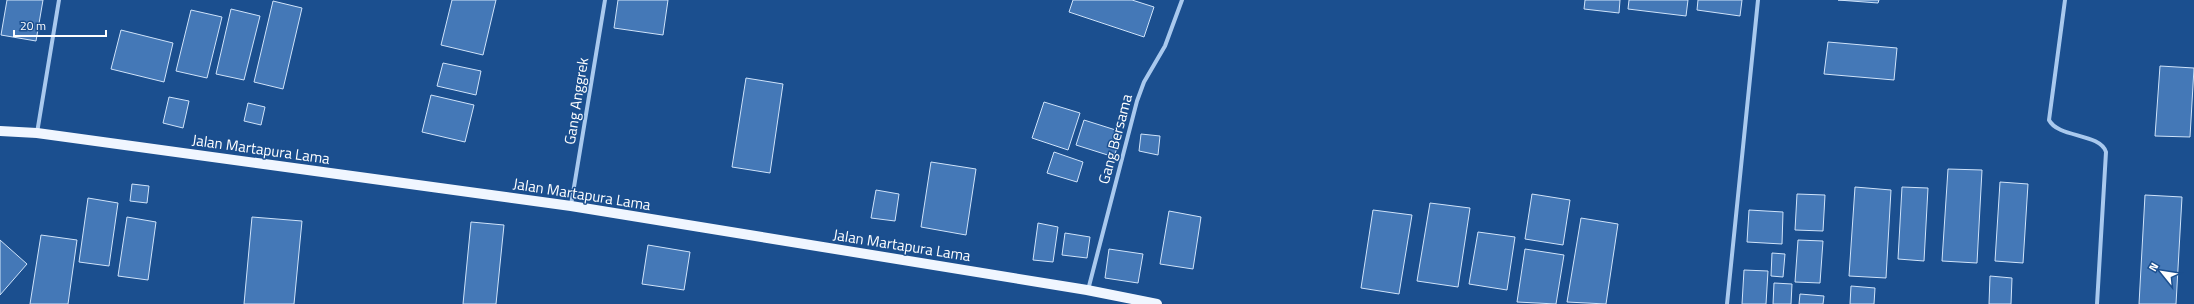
<svg xmlns="http://www.w3.org/2000/svg" width="2194" height="304" font-family="'Titillium Web',sans-serif">
<style>
.building{fill:#4478b7;stroke:#cfe3fa}
.lines{fill:none;stroke-linecap:round;stroke-linejoin:round}
.minor{stroke:#a9c9ee;stroke-width:4}
.primary{stroke:#f0f6ff;stroke-width:10}
.labels{text-anchor:middle;dominant-baseline:central;stroke-width:3;stroke-linejoin:round;paint-order:stroke}
.street-label{font-size:15px;fill:#fff;stroke:#1b4f8f}
</style>
<rect width="100%" height="100%" fill="#1b4f8f"/>
<g class="building">
<polygon points="7,0 43,0 36,41 1,35"/>
<polygon points="452,0 496,0 483,55 441,45"/>
<polygon points="618,0 668,0 663,35 614,28"/>
<polygon points="1073,0 1132,0 1154,7 1144,37 1069,12"/>
<polygon points="1585,0 1620,0 1619,13 1584,9"/>
<polygon points="1629,0 1688,0 1686,16 1628,9"/>
<polygon points="1698,0 1742,0 1740,16 1697,10"/>
<polygon points="1838,0 1879,0 1878,3"/>
<polygon points="273,1 302,8 283,89 254,82"/>
<polygon points="231,9 260,16 244,80 216,74"/>
<polygon points="191,10 222,17 207,78 176,71"/>
<polygon points="121,30 173,43 164,82 111,69"/>
<polygon points="1828,42 1897,48 1894,80 1824,74"/>
<polygon points="443,63 481,71 476,95 437,86"/>
<polygon points="2160,66 2194,68 2190,137 2155,136"/>
<polygon points="746,78 783,84 770,173 732,167"/>
<polygon points="431,95 474,105 465,142 422,132"/>
<polygon points="169,97 189,101 183,128 163,123"/>
<polygon points="1044,102 1080,113 1068,150 1032,138"/>
<polygon points="248,103 265,107 261,125 244,121"/>
<polygon points="1084,120 1122,132 1114,157 1076,145"/>
<polygon points="1141,134 1160,136 1158,155 1139,151"/>
<polygon points="1054,152 1083,162 1077,182 1047,173"/>
<polygon points="931,162 976,169 966,235 921,227"/>
<polygon points="1948,169 1982,170 1977,263 1942,261"/>
<polygon points="2000,182 2028,184 2023,263 1995,261"/>
<polygon points="132,184 149,186 147,203 130,201"/>
<polygon points="1855,187 1891,190 1886,278 1849,276"/>
<polygon points="1902,187 1928,188 1924,261 1898,259"/>
<polygon points="876,190 899,194 895,221 871,218"/>
<polygon points="1532,194 1570,200 1563,245 1525,239"/>
<polygon points="1797,194 1825,195 1823,231 1795,230"/>
<polygon points="2145,195 2182,197 2176,304 2139,304"/>
<polygon points="88,198 118,203 109,266 79,262"/>
<polygon points="1430,203 1470,208 1458,287 1417,281"/>
<polygon points="1373,210 1412,215 1399,294 1361,288"/>
<polygon points="1749,210 1783,212 1782,244 1747,242"/>
<polygon points="1169,211 1201,217 1193,269 1160,264"/>
<polygon points="127,217 156,222 148,280 118,276"/>
<polygon points="252,217 302,221 294,304 244,304"/>
<polygon points="1581,218 1618,224 1606,304 1567,302"/>
<polygon points="471,222 504,225 496,304 463,304"/>
<polygon points="1038,223 1058,227 1053,262 1033,260"/>
<polygon points="1478,232 1515,237 1507,290 1469,284"/>
<polygon points="1065,233 1090,237 1087,258 1062,255"/>
<polygon points="41,235 77,240 68,304 30,304"/>
<polygon points="0,240 27,264 0,295"/>
<polygon points="1798,240 1823,241 1820,283 1795,282"/>
<polygon points="648,245 690,252 684,290 642,284"/>
<polygon points="1109,249 1143,254 1138,283 1105,278"/>
<polygon points="1525,249 1564,255 1556,304 1517,302"/>
<polygon points="1772,253 1785,254 1783,277 1771,276"/>
<polygon points="1744,270 1768,271 1766,304 1742,304"/>
<polygon points="1990,276 2012,278 2011,304 1989,304"/>
<polygon points="1774,283 1792,284 1791,304 1773,304"/>
<polygon points="1851,286 1875,288 1874,304 1850,304"/>
<polygon points="1800,294 1824,296 1823,304 1799,304"/>
</g>
<g class="lines">
<g class="minor">
<path d="M2065 0 2049 120C2058 138 2100 133 2106 152L2097 304"/>
<polyline points="37,133 59,0"/>
<polyline points="571,205 605,0"/>
<polyline points="1088,290 1137,101 1144,82 1165,46 1182,0"/>
<polyline points="1727,304 1758,0"/>
</g>
<polyline class="primary" points="0,131 37,133 571,206 1087,290 1157,304"/>
</g>
<g class="labels">
<g class="street-label">
<text transform="translate(576 101) rotate(-81)">Gang Anggrek</text>
<text transform="translate(1115 139) rotate(-75)">Gang Bersama</text>
<text transform="translate(261 149) rotate(8)">Jalan Martapura Lama</text>
<text transform="translate(582 194) rotate(9)">Jalan Martapura Lama</text>
<text transform="translate(902 245) rotate(9)">Jalan Martapura Lama</text>
</g>
</g>
<g transform="translate(2162 272) rotate(300)" stroke="#1b4f8f" stroke-width="3" paint-order="stroke">
<path d="M0-3L7 15L0 10L-7 15Z" fill="#ffffff"/>
<text y="-6" font-size="11" font-weight="bold" text-anchor="middle" fill="#ffffff">N</text>
</g>
<path d="M14 30v6h92v-6" fill="none" stroke="#ffffff" stroke-width="2"/>
<text x="20" y="30" font-size="12" fill="#ffffff" stroke="#1b4f8f" stroke-width="3" paint-order="stroke">20 m</text>
</svg>
